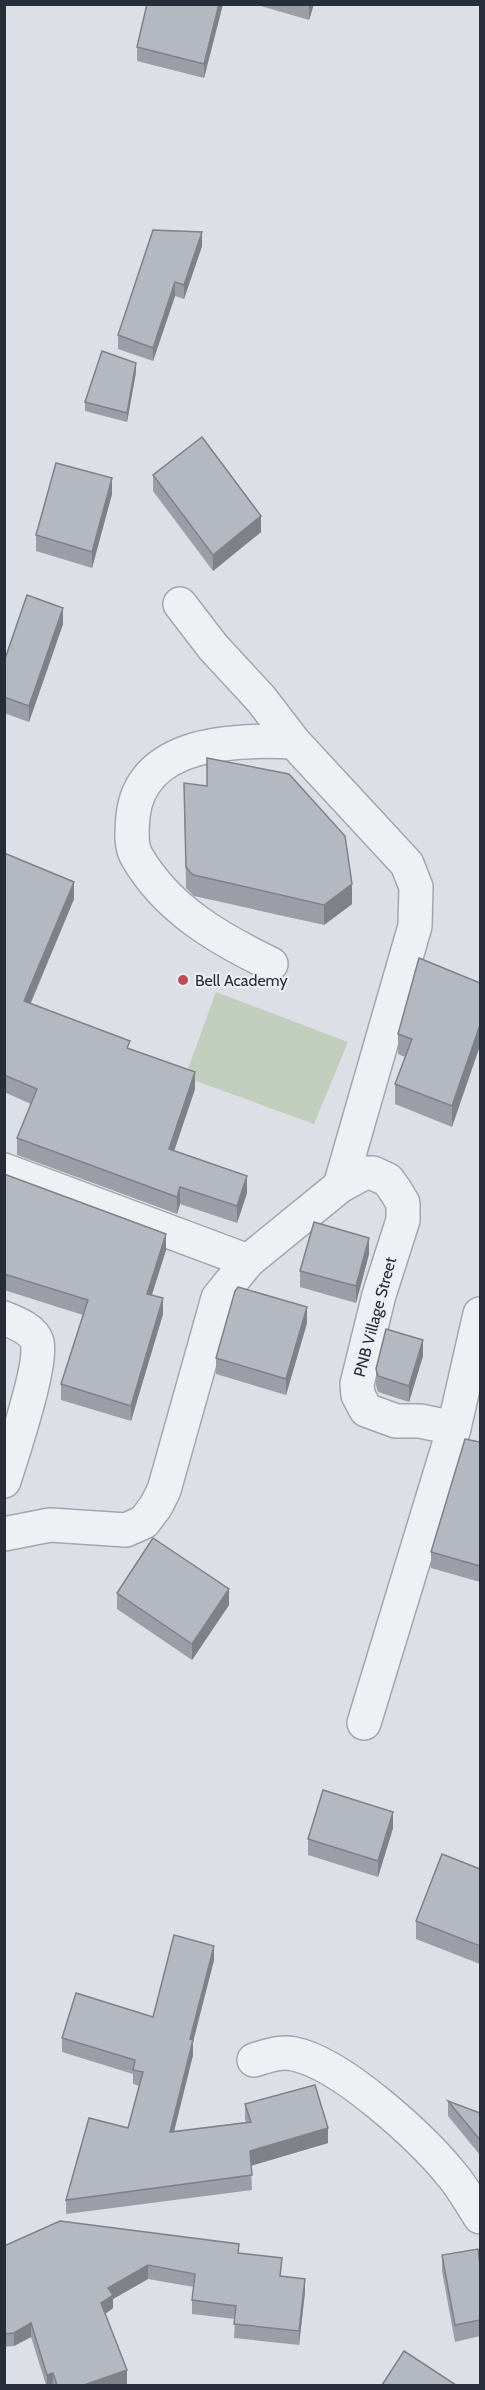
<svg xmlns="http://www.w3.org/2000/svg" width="485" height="2390" font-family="Cabin,sans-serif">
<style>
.green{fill:#c1cebe}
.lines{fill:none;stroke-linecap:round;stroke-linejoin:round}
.minor-casing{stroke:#a2a6ae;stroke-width:36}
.minor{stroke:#eff0f4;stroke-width:33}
.wall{fill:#9b9ea6}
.shaded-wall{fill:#7e8187}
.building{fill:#b4b8c1;stroke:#7e8187;stroke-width:1.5}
.poi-dot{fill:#c04c53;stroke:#ebeef3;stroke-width:2}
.labels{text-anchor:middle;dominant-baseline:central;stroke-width:4.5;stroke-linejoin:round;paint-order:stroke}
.poi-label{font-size:16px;fill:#282d3a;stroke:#ebeef3;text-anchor:start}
.street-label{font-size:16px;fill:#282d3a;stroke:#ebeef3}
</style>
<rect width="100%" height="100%" fill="#dcdfe5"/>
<polygon class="green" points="216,992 348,1042 314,1124 185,1077"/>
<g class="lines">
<g class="minor-casing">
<g id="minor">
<polyline points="180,604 213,647 261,699 294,742 407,864 416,887 415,926 340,1186"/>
<path d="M271 964C219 939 167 909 137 857 130 846 132 829 133 816 141 741 235 739 294 742"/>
<polyline points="4,1170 248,1261"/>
<path d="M4 1318C16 1323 33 1329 37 1342 43 1364 12 1455 4 1481"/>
<polyline points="4,1534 50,1525 126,1530 144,1522 156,1506 164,1490 218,1298 248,1261 340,1186 364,1173 373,1173 388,1180 395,1190 403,1203 403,1220 379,1295 357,1384 358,1395 366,1410 396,1421 420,1421 454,1428 480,1314"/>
<polyline points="364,1723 454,1428"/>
<path d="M254 2060C268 2056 280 2051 294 2054 341 2063 422 2138 452 2175 463 2188 471 2203 480 2217"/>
</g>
</g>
<use href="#minor" class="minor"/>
</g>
<g class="wall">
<polygon points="223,4 204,78 137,61 137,47"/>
<polygon points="254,4 314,4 309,20"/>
<polygon points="202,246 184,299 175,296 153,361 118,349 118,335"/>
<polygon points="136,372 127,422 85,411 85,402"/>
<polygon points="153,475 261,532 213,571 153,491"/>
<polygon points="112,494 92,568 36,551 36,535"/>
<polygon points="63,624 29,722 4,713 4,662"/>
<polygon points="184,783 352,904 324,925 194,896 186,888"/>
<polygon points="4,853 74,899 31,1003 130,1050 195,1089 174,1151 247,1193 237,1223 180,1204 177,1214 17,1155 17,1138 31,1104 4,1092"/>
<polygon points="480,983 452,1127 395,1104 395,1084 405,1057 398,1054 398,1034"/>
<polygon points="4,1174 166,1250 152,1295 163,1314 131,1421 61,1400 61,1384 83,1315 4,1290"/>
<polygon points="369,1254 356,1303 300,1287 300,1271"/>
<polygon points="307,1323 286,1395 216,1374 216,1358"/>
<polygon points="423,1356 409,1402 378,1392 376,1385 376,1369"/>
<polygon points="480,1442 480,1582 431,1568 431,1552"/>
<polygon points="117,1593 229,1605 192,1660 117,1609"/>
<polygon points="393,1828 378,1877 308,1855 308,1839"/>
<polygon points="480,1869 480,1964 416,1939 416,1921"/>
<polygon points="214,1960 193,2040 193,2055 174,2132 246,2122 245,2119 245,2104 328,2143 251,2166 252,2190 66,2214 66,2200 128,2128 139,2086 133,2084 133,2074 62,2052 62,2038 153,2017"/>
<polygon points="448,2101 480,2113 480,2155 448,2116"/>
<polygon points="4,2246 239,2254 281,2276 305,2292 299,2345 234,2338 235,2319 192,2314 192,2300 194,2287 148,2279 113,2299 113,2308 105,2314 127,2384 122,2385 46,2385 31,2337 14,2346 4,2347"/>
<polygon points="442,2255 480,2265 480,2336 455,2342 442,2271"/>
</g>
<g class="shaded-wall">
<polygon points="219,4 223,4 204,78 204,64"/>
<polygon points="310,4 314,4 309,20 309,6"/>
<polygon points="202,232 202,246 184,299 184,285"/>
<polygon points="175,282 175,296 153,361 153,348"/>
<polygon points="136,363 136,372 127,422 127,413"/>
<polygon points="112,478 112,494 92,568 92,552"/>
<polygon points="261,516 261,532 213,571 213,555"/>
<polygon points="63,608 63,624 29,722 29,706"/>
<polygon points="74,882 74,899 24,1018 24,1001"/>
<polygon points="352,884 352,904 324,925 324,905"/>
<polygon points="480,1025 480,1046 452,1127 452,1106"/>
<polygon points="195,1072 195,1089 169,1166 169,1149"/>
<polygon points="247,1176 247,1193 237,1223 237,1206"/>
<polygon points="180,1187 180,1204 177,1214 177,1197"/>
<polygon points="166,1234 166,1250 147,1309 147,1294"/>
<polygon points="369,1238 369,1254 356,1303 356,1286"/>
<polygon points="163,1298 163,1314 131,1421 131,1406"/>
<polygon points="307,1307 307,1323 286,1395 286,1379"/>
<polygon points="423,1340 423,1356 409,1402 409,1386"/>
<polygon points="229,1589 229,1605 192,1660 192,1644"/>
<polygon points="393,1812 393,1828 378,1877 378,1861"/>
<polygon points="214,1946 214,1960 190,2054 190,2039"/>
<polygon points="193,2040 193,2055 170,2147 170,2132"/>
<polygon points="328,2128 328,2143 250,2166 250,2151"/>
<polygon points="148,2265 148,2279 113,2299 113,2308 101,2317 101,2303 108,2288"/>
<polygon points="305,2279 305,2292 299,2345 299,2331"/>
<polygon points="31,2323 31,2337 14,2346 14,2333"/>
<polygon points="127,2370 127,2384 122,2385 84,2385"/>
<polygon points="53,2373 53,2385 47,2385 47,2375"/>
</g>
<g class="building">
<polygon points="147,4 219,4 204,64 137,47"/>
<polygon points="153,230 202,232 184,285 175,282 153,348 118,335"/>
<polygon points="102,351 136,363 127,413 85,402"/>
<polygon points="202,437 261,516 213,555 153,475"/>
<polygon points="56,463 112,478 92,552 36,535"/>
<polygon points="27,595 63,608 29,706 4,697 4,662"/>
<polygon points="207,758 289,774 345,836 352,884 324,905 194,875 191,873 186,867 184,783 207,786"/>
<polygon points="4,853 74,882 24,1001 130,1041 127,1048 195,1072 169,1149 247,1176 237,1206 180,1187 177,1197 17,1138 37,1089 4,1075"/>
<polygon points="419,958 480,983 480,1025 452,1106 395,1084 412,1039 398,1034"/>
<polygon points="4,1174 166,1234 147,1294 163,1298 131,1406 61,1384 88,1300 4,1274"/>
<polygon points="314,1222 369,1238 356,1286 300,1271"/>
<polygon points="238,1287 307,1307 286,1379 216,1358 235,1291"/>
<polygon points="386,1329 423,1340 409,1386 378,1376 376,1369"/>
<polygon points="465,1439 480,1442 480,1566 431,1552"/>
<polygon points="153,1538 229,1589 192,1644 117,1593"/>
<polygon points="323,1790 393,1812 378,1861 308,1839"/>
<polygon points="442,1854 480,1869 480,1946 416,1921"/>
<polygon points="174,1935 214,1946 190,2039 193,2040 170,2132 251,2122 245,2104 315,2085 328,2128 250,2151 252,2175 66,2200 89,2118 128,2128 143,2072 133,2070 135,2060 62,2038 76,1993 153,2017"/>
<polygon points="448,2101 480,2113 480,2140"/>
<polygon points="60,2221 239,2244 238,2253 282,2258 280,2276 305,2279 299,2331 234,2324 236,2306 192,2300 195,2274 148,2265 108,2288 113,2295 101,2303 127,2370 84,2385 57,2385 53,2373 47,2375 31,2323 14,2333 4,2334 4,2246"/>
<polygon points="478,2249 480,2265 480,2320 455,2325 442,2255"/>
<polygon points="404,2351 456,2385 382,2385"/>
</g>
<circle class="poi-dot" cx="183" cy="980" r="6"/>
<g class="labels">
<g class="poi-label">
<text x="195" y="980">Bell Academy</text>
</g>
<g class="street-label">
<text transform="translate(375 1317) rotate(-75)">PNB Village Street</text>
</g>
</g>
<rect width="485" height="2390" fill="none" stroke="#282d3a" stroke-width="12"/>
</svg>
